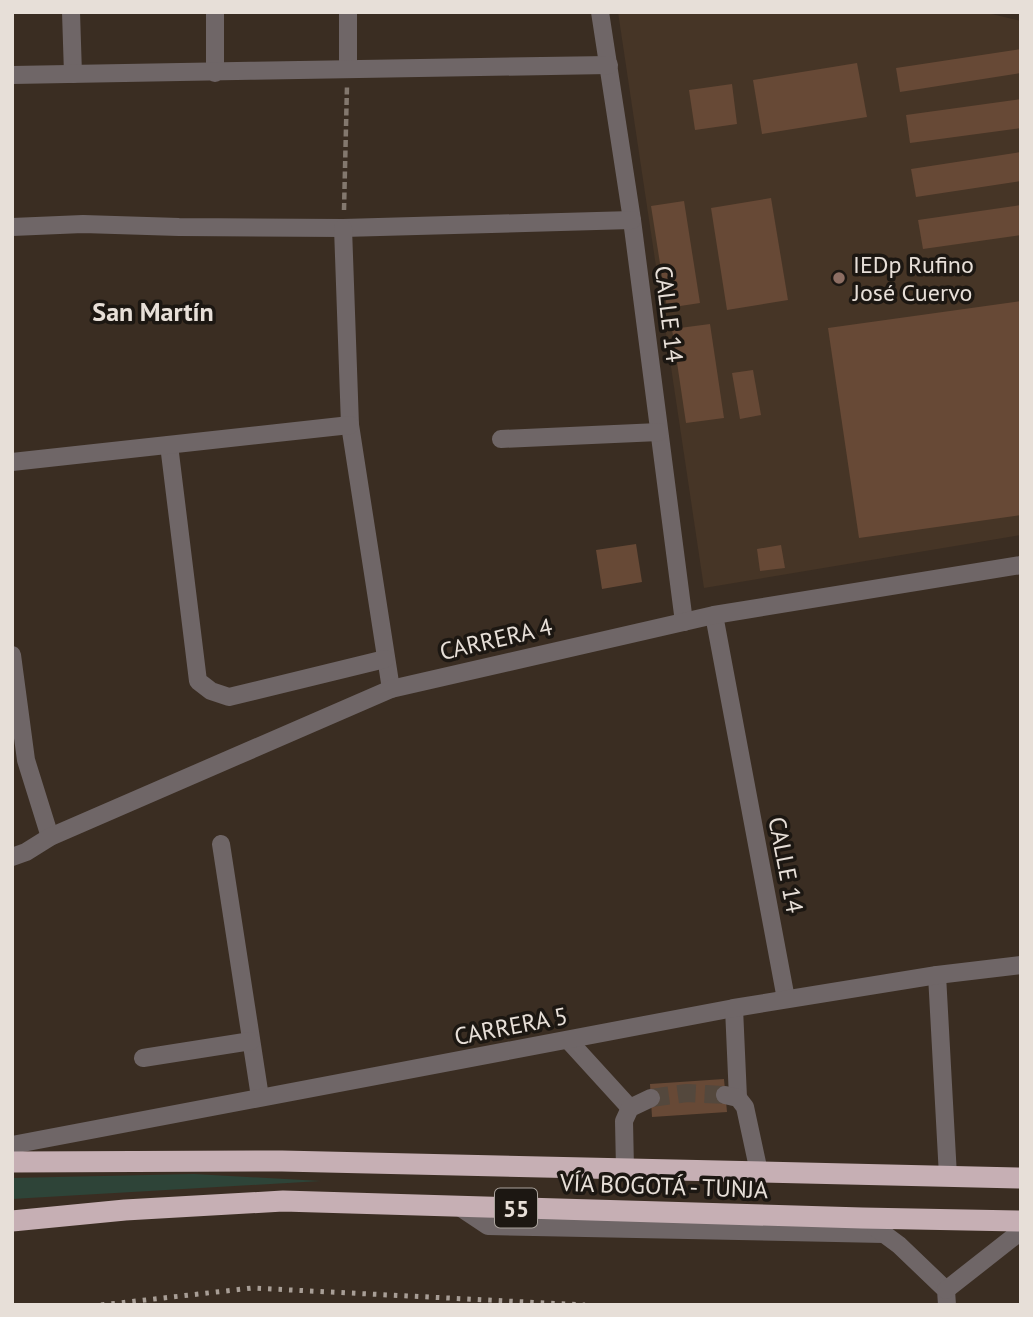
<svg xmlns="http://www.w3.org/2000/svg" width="1033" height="1317" font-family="'PT Sans',sans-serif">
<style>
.built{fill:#463526}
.green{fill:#2e4438}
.building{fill:#674936}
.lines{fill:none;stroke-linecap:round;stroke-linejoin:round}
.minor-tunnel{stroke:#54483d;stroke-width:18;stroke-dasharray:18 9;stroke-linecap:butt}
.path{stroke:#83786e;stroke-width:4.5;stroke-dasharray:7 3.5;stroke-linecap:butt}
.minor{stroke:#6f6667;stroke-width:18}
.highway{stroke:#c6afb4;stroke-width:21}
.rail{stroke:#a89e96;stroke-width:5;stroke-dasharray:3.5 7;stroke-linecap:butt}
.education-dot{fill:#8d6e63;stroke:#1c1712;stroke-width:2.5}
.labels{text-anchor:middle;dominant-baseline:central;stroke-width:7;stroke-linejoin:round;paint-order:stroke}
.shield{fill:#1c1712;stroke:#aaa39d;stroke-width:2}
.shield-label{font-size:23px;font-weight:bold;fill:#e7dfd8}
.poi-label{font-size:24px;fill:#e7dfd8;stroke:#1c1712;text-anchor:start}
.street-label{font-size:24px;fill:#e7dfd8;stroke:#1c1712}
.neighbourhood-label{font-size:26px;font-weight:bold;fill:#e7dfd8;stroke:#1c1712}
</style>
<rect width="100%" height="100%" fill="#3a2d22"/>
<polygon class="built" points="618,12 983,12 1021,21 1021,535 704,588"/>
<polygon class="green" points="194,1174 321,1181 12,1199 12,1178"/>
<g class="building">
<polygon points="1021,49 1021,73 900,92 896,68"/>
<polygon points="857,63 867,117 762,134 753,80"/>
<polygon points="732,84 737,124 695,130 689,90"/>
<polygon points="1021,99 1021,128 910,143 906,115"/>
<polygon points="1021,152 1021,181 916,197 911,169"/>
<polygon points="771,198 788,300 727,310 711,208"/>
<polygon points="684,201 700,303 667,308 651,206"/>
<polygon points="1021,205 1021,235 923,249 918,220"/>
<polygon points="1021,301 1021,515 859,538 828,328"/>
<polygon points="710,324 724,418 686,423 672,329"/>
<polygon points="753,370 761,415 740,419 732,373"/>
<polygon points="636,544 642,582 602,589 596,550"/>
<polygon points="781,545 785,568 760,571 757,549"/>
<polygon points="724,1079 727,1112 652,1117 650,1084"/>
</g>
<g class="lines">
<polyline class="minor-tunnel" points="651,1098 687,1093 725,1095"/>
<polyline class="path" points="344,210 347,86"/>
<g class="minor">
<polyline points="71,12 73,74"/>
<polyline points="215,12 215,73"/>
<polyline points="600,12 632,220 684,622"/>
<polyline points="348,68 348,12"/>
<path d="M12 75C211 72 410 67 609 65"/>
<polyline points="12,227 83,224 179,227 343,228 632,220"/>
<polyline points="343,228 350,425 391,689"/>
<polyline points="501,439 659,432"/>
<polyline points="169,445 198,681 211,691 229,697 385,659"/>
<polyline points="12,462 350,425"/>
<polyline points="714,615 786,999"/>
<polyline points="12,655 26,760 50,837"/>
<polyline points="221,844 260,1097"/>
<polyline points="12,857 26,852 50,837 391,689 714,615 1021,565"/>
<polyline points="937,975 948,1176"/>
<polyline points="734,1008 738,1098"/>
<polyline points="568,1040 630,1108"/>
<polyline points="143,1058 251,1041"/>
<polyline points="725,1095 738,1098 745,1107 759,1172"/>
<polyline points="12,1145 734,1008 937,975 1021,965"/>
<polyline points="625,1169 624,1121 630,1108 651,1098"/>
<polyline points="458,1206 488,1226 884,1234"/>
<polyline points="876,1228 899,1245 946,1290 947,1305"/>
<polyline points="946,1290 1021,1231"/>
</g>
<g class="highway">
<polyline points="12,1162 282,1161 1021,1178"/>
<polyline points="12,1221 125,1210 283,1201 862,1218 1021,1221"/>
</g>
<polyline class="rail" points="101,1305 252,1288 585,1305"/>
</g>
<circle class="education-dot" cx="839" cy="278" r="7"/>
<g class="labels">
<rect class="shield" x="495" y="1188.5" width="42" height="39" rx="5"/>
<g class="shield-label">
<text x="516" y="1208">55</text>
</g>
<g class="poi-label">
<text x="853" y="264">IEDp Rufino<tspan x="853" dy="28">José Cuervo</tspan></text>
</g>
<g class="street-label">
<text transform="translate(669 314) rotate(83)">CALLE 14</text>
<text transform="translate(496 639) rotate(-13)">CARRERA 4</text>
<text transform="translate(786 865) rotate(79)">CALLE 14</text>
<text transform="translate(511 1026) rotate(-11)">CARRERA 5</text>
<text transform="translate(664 1186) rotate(2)">VÍA BOGOTÁ - TUNJA</text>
</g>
<g class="neighbourhood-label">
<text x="153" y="311">San Martín</text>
</g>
</g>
<rect width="1033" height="1317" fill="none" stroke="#e7dfd8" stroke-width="28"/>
</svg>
